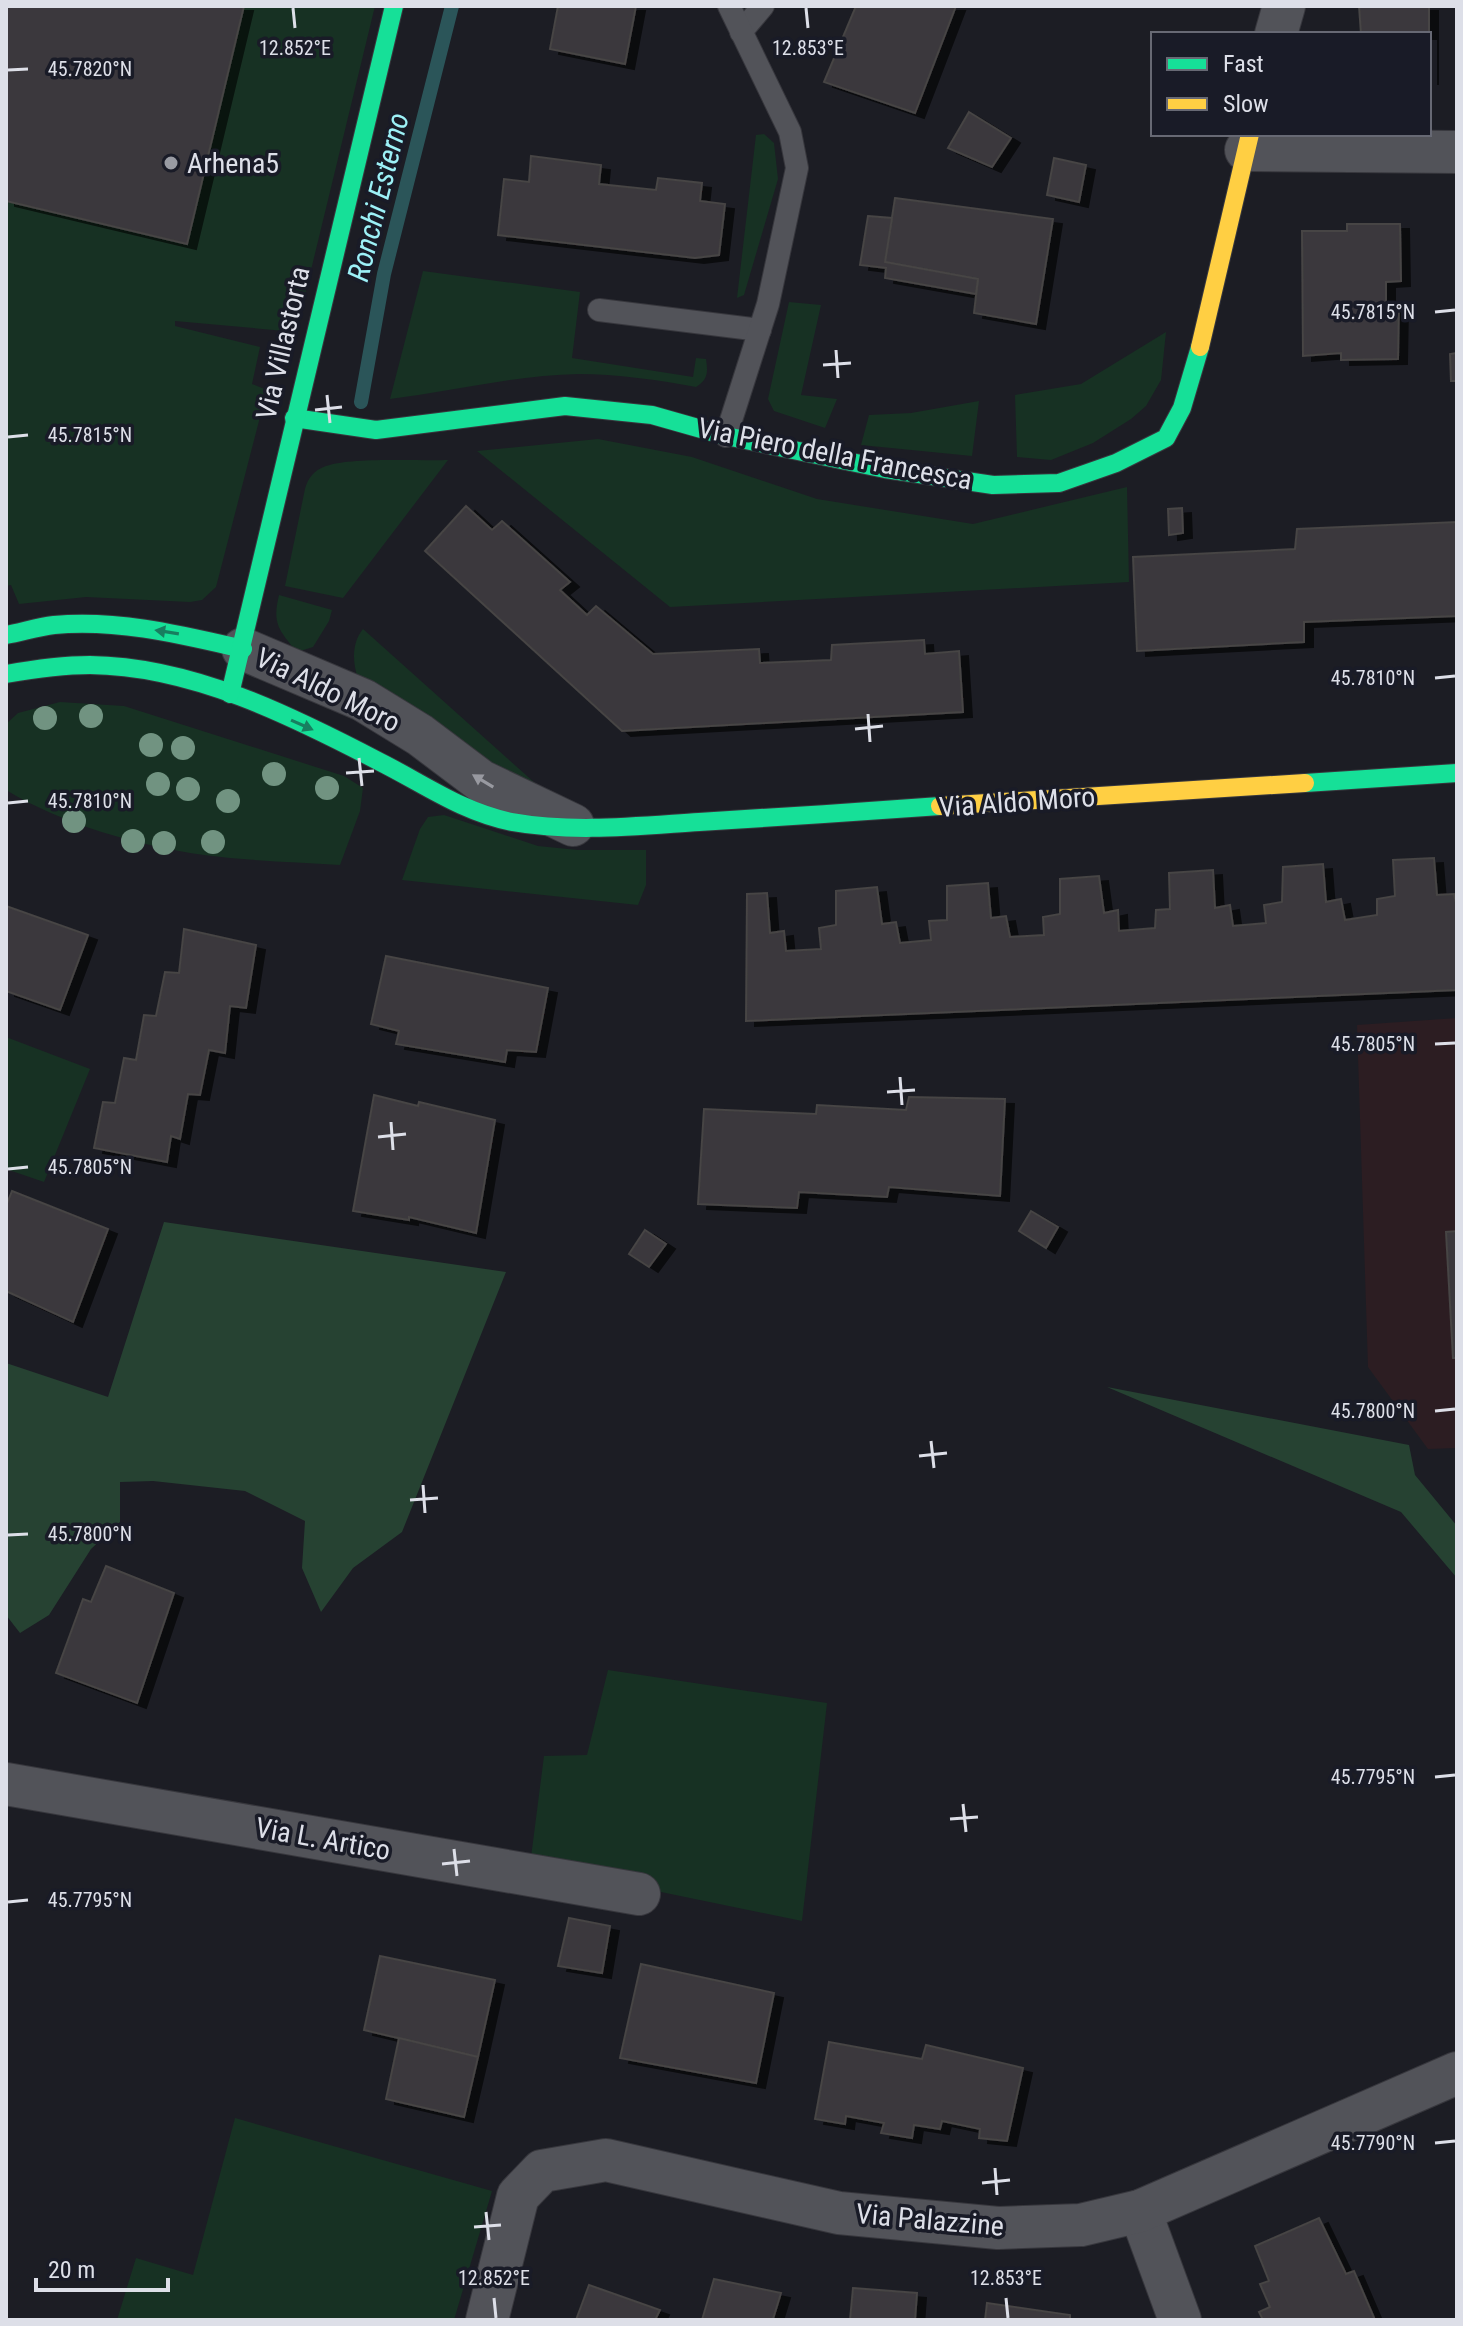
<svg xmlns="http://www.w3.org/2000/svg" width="1463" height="2326" font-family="'Roboto Condensed',sans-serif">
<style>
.education{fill:#2c1d22}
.green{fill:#173123}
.forest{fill:#264232}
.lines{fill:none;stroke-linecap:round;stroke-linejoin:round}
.stream{stroke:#2b5559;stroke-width:14}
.building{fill:#3b393c;stroke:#464444;stroke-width:2;filter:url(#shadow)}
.lane-casing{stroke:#37373d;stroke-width:24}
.street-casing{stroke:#37373d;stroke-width:44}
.fast-casing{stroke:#37373d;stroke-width:20}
.slow-casing{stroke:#37373d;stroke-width:20}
.lane{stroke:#525359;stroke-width:22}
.street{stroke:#525359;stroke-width:42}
.fast{stroke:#16e098;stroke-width:18}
.slow{stroke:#ffcf43;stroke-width:18}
.tree{fill:#719381}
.oneway{fill:#187e60}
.oneway2{fill:#9899a0}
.ticks{fill:none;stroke:#dddfe8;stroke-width:3}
.poi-dot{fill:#999ba3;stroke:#191b27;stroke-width:3}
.labels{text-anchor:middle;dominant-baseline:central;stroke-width:7;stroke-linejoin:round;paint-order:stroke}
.poi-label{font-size:28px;fill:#dddfe8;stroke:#191b27;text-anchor:start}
.street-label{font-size:28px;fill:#dddfe8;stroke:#191b27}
.water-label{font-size:30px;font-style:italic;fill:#9df1f7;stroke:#191b27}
.ticks-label{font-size:20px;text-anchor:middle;fill:#dddfe8;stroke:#191b27;stroke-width:7;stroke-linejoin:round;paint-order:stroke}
</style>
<defs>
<filter id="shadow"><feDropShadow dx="9" dy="5" stdDeviation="0" flood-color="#0009"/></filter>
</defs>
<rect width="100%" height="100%" fill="#1c1d24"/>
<polygon class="education" points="1457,1018 1457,1448 1428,1449 1368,1367 1357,1025"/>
<g class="green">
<polygon points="6,6 375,6 296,332 175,321 175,326 260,347 252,384 267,390 216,587 202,600 190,602 86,597 19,604 11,585 6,586"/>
<polygon points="764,134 774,143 778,179 744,295 737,298 756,135"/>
<path d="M423 271 580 292 572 358 693 377 696 358 706 359C708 373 708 379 696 387 660 380 615 374 579 374 516 375 453 391 390 399Z"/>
<polygon points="789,302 821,305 801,395 837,399 825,428 774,411 768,399"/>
<polygon points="1166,332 1161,380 1146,406 1131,419 1093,443 1051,460 1017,457 1015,395 1081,384"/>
<polygon points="979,401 972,456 861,445 869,415 911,413"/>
<polygon points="598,439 692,457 817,499 973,524 1127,487 1129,582 670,607 477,451"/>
<path d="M448 460 343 598 285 586 305 489C308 478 314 470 326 466 352 457 418 461 448 460Z"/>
<path d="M279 595 332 610 329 621 313 647 297 652C279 630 272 624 279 595Z"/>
<path d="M363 629 546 793 531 789 358 678C352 662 352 642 363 629Z"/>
<path d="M60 702 124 706 344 776 363 788 360 811 340 865C295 862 249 861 204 855 139 846 62 824 6 790V724L18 713Z"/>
<polygon points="444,815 538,846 578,850 646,850 646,885 638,905 402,880 420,829 428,817"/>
<polygon points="6,1037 90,1069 44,1182 6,1169"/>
<polygon points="608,1670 827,1703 802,1921 530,1865 544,1756 587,1755"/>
<polygon points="235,2118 492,2191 454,2320 117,2320 136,2258 193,2275"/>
</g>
<g class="forest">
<polygon points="164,1222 506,1272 402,1532 353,1568 321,1612 302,1568 305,1521 245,1491 153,1481 120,1482 120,1522 91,1549 49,1615 20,1633 6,1615 6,1363 108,1397"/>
<polygon points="1107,1387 1409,1445 1415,1475 1457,1526 1457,1578 1401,1512"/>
</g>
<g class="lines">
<polyline class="stream" points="361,402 384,274 452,6"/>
</g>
<g class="building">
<polygon points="6,6 244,6 187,244 6,201"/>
<polygon points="558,6 636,6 625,64 550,49"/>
<polygon points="856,6 956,6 915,113 824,82"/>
<polygon points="1359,6 1429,6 1429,80 1429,34 1361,34"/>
<polygon points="969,112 1011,138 992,167 948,148"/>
<polygon points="531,156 601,165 599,184 656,190 658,178 702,183 700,201 725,204 719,255 695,258 498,235 504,179 529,182"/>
<polygon points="1054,158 1086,165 1079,202 1047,195"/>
<polygon points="895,198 1053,219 1036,324 974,313 978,279 885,262"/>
<polygon points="868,216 892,218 885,262 978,279 976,294 885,278 886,268 860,265"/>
<polygon points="1347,224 1400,224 1401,281 1386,282 1386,303 1399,302 1398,359 1341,360 1341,353 1303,356 1302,231 1347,231"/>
<polygon points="1457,353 1457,381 1451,381 1450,354"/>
<polygon points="466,506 492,530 502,521 570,582 560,590 587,615 596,606 653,654 759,649 760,663 831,660 832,645 924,640 925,654 959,651 963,712 622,731 425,551"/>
<polygon points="1182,508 1183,533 1169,535 1168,509"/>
<polygon points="1457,522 1457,616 1304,622 1304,642 1137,651 1133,557 1295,549 1297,529"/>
<polygon points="1434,858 1437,895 1454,894 1457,907 1457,990 746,1021 747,894 767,893 770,933 784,931 786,951 821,949 819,928 836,925 836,891 877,887 882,924 896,922 900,943 931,940 929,921 947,920 947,886 988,883 991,918 1006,916 1010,937 1044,935 1043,917 1060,914 1060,879 1099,876 1104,913 1118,910 1119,931 1155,928 1156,910 1170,909 1169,873 1213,870 1215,908 1230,905 1233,926 1266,923 1264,905 1282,902 1283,867 1323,864 1326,902 1341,899 1345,920 1377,915 1377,899 1395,896 1393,860"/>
<polygon points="6,906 88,935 60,1010 6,991"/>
<polygon points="184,929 256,945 246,1008 230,1006 225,1053 209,1050 200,1095 188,1094 180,1139 171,1136 167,1162 94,1148 103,1102 115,1103 124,1058 136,1060 144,1015 156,1016 165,972 179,973"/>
<polygon points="386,956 548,988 536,1052 507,1050 505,1062 396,1044 399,1031 371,1024"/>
<polygon points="374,1095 418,1106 419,1102 495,1120 476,1233 409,1217 409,1220 353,1211"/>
<polygon points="909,1097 1005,1099 1000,1196 889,1187 887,1197 799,1192 797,1208 698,1204 704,1109 816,1114 817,1105 906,1110"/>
<polygon points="12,1191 108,1229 73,1322 6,1291 6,1206"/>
<polygon points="1031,1211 1058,1227 1046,1248 1019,1231"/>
<polygon points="645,1230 666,1244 649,1267 629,1254"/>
<polygon points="1457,1231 1457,1358 1453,1358 1446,1232"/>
<polygon points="106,1566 174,1593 137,1703 56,1673 83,1599 91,1602"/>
<polygon points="569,1918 610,1926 602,1973 558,1966"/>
<polygon points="380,1956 495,1980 478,2057 364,2030"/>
<polygon points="641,1964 774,1993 756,2083 620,2058"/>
<polygon points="399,2038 478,2057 464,2117 386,2099"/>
<polygon points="829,2042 922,2059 926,2045 1023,2068 1007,2141 979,2138 980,2129 942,2121 940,2129 914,2125 912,2138 881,2133 884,2123 846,2116 845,2124 815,2119"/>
<polygon points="1319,2218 1346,2274 1354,2271 1375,2320 1263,2320 1259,2312 1270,2307 1260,2284 1269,2281 1255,2246"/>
<polygon points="714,2279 781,2293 773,2319 780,2320 702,2320"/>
<polygon points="589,2285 660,2310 655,2320 576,2320"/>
<polygon points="853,2288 917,2293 915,2320 850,2320"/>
<polygon points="987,2303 1070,2315 1070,2320 985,2320"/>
</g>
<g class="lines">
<g class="lane-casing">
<g id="lane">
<polyline points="741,32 763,6"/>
<polyline points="599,310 760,330"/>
<polyline points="726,436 768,304 797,168 790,132 729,6"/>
</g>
</g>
<g class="street-casing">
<g id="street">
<polyline points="1276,34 1284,6"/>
<polyline points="1246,150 1457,152"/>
<polyline points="243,649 363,700 420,735 481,781 573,825"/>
<polyline points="6,1784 639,1894"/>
<polyline points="1140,2211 1180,2320"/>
<polyline points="487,2320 518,2196 542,2171 606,2160 839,2213 998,2228 1081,2225 1140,2211 1457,2073"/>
</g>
</g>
<g class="fast-casing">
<g id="fast">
<polyline points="294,418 376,430 565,406 652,415 726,436 885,469 993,485 1059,483 1116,463 1166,438 1182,408 1200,347"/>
<path d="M6 635C22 632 38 627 54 625 118 619 182 635 243 649"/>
<path d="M6 674C34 669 61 665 90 665 192 666 292 716 380 762 424 784 462 812 512 822 573 833 637 826 699 822 779 817 860 812 940 806"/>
<polyline points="230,694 394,6"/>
<polyline points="1305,783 1457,773"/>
</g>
</g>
<g class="slow-casing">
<g id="slow">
<polyline points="1200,347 1250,134"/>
<polyline points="940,806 1305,783"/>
</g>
</g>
<use href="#lane" class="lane"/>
<use href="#street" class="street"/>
<use href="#fast" class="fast"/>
<use href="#slow" class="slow"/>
</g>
<g class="tree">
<circle cx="91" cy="716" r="12"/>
<circle cx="45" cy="718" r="12"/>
<circle cx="151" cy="745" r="12"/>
<circle cx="183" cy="748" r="12"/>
<circle cx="274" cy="774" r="12"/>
<circle cx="158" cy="784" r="12"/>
<circle cx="327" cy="788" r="12"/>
<circle cx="188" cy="789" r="12"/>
<circle cx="228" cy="801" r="12"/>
<circle cx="74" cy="821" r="12"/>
<circle cx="133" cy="841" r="12"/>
<circle cx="213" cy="842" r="12"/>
<circle cx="164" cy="843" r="12"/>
</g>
<defs><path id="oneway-solid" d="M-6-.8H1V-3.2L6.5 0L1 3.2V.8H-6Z" transform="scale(2)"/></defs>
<g class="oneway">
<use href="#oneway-solid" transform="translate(167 632) rotate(-171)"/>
<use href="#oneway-solid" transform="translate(302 725) rotate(24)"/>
</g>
<use class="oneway2" href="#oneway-solid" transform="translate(483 781) rotate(-149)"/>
<path class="ticks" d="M293 8 295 28M806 8 808 28M8 70 28 69M1435 312 1455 310M836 350 838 378M823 365 851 363M327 395 330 423M315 410 342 407M8 437 28 435M1435 678 1455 676M868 714 870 742M855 729 883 726M359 758 362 786M346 773 374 771M8 803 28 801M1435 1044 1455 1043M900 1077 902 1105M887 1092 915 1090M391 1122 393 1150M378 1137 406 1134M8 1169 28 1167M1435 1411 1455 1409M931 1441 934 1468M919 1456 947 1453M423 1485 425 1513M410 1500 438 1498M8 1535 28 1534M1435 1777 1455 1775M963 1804 966 1832M950 1819 978 1817M454 1849 457 1876M442 1864 470 1861M8 1902 28 1900M1435 2143 1455 2141M995 2168 997 2195M982 2183 1010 2180M486 2212 489 2240M474 2227 501 2225M494 2298 496 2318M1006 2298 1008 2318"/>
<circle class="poi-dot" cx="171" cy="163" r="8"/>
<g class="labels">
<g class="poi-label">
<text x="187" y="163">Arhena5</text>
</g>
<g class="street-label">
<text transform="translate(283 343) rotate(-77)">Via Villastorta</text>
<text transform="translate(835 454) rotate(11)">Via Piero della Francesca</text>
<text transform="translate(328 690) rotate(26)">Via Aldo Moro</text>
<text transform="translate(1017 802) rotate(-4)">Via Aldo Moro</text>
<text transform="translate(323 1839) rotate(10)">Via L. Artico</text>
<text transform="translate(930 2220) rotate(5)">Via Palazzine</text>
</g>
<g class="water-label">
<text transform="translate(378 197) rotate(-76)">Ronchi Esterno</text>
</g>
</g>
<g class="ticks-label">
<text x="295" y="55">12.852°E</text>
<text x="808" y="55">12.853°E</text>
<text x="90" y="76">45.7820°N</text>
<text x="1373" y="319">45.7815°N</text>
<text x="90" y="442">45.7815°N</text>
<text x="1373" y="685">45.7810°N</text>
<text x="90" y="808">45.7810°N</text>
<text x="1373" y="1051">45.7805°N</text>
<text x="90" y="1174">45.7805°N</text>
<text x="1373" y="1418">45.7800°N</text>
<text x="90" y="1541">45.7800°N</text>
<text x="1373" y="1784">45.7795°N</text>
<text x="90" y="1907">45.7795°N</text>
<text x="1373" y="2150">45.7790°N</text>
<text x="494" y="2285">12.852°E</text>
<text x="1006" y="2285">12.853°E</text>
</g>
<rect width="1463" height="2326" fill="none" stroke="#dddfe8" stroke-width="16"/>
<rect x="1151" y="32" width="280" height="104" fill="#191b27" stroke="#676974" stroke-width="2"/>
<rect x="1167" y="58" width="40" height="12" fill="#16e098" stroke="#676974" stroke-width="2"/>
<text x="1223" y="72" font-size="24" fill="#dddfe8">Fast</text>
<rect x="1167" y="98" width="40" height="12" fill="#ffcf43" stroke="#676974" stroke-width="2"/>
<text x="1223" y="112" font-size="24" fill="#dddfe8">Slow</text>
<path d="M36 2278v12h132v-12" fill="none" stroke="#dddfe8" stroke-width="4"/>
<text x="48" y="2278" font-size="24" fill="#dddfe8" stroke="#191b27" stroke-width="6" paint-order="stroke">20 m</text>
</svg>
